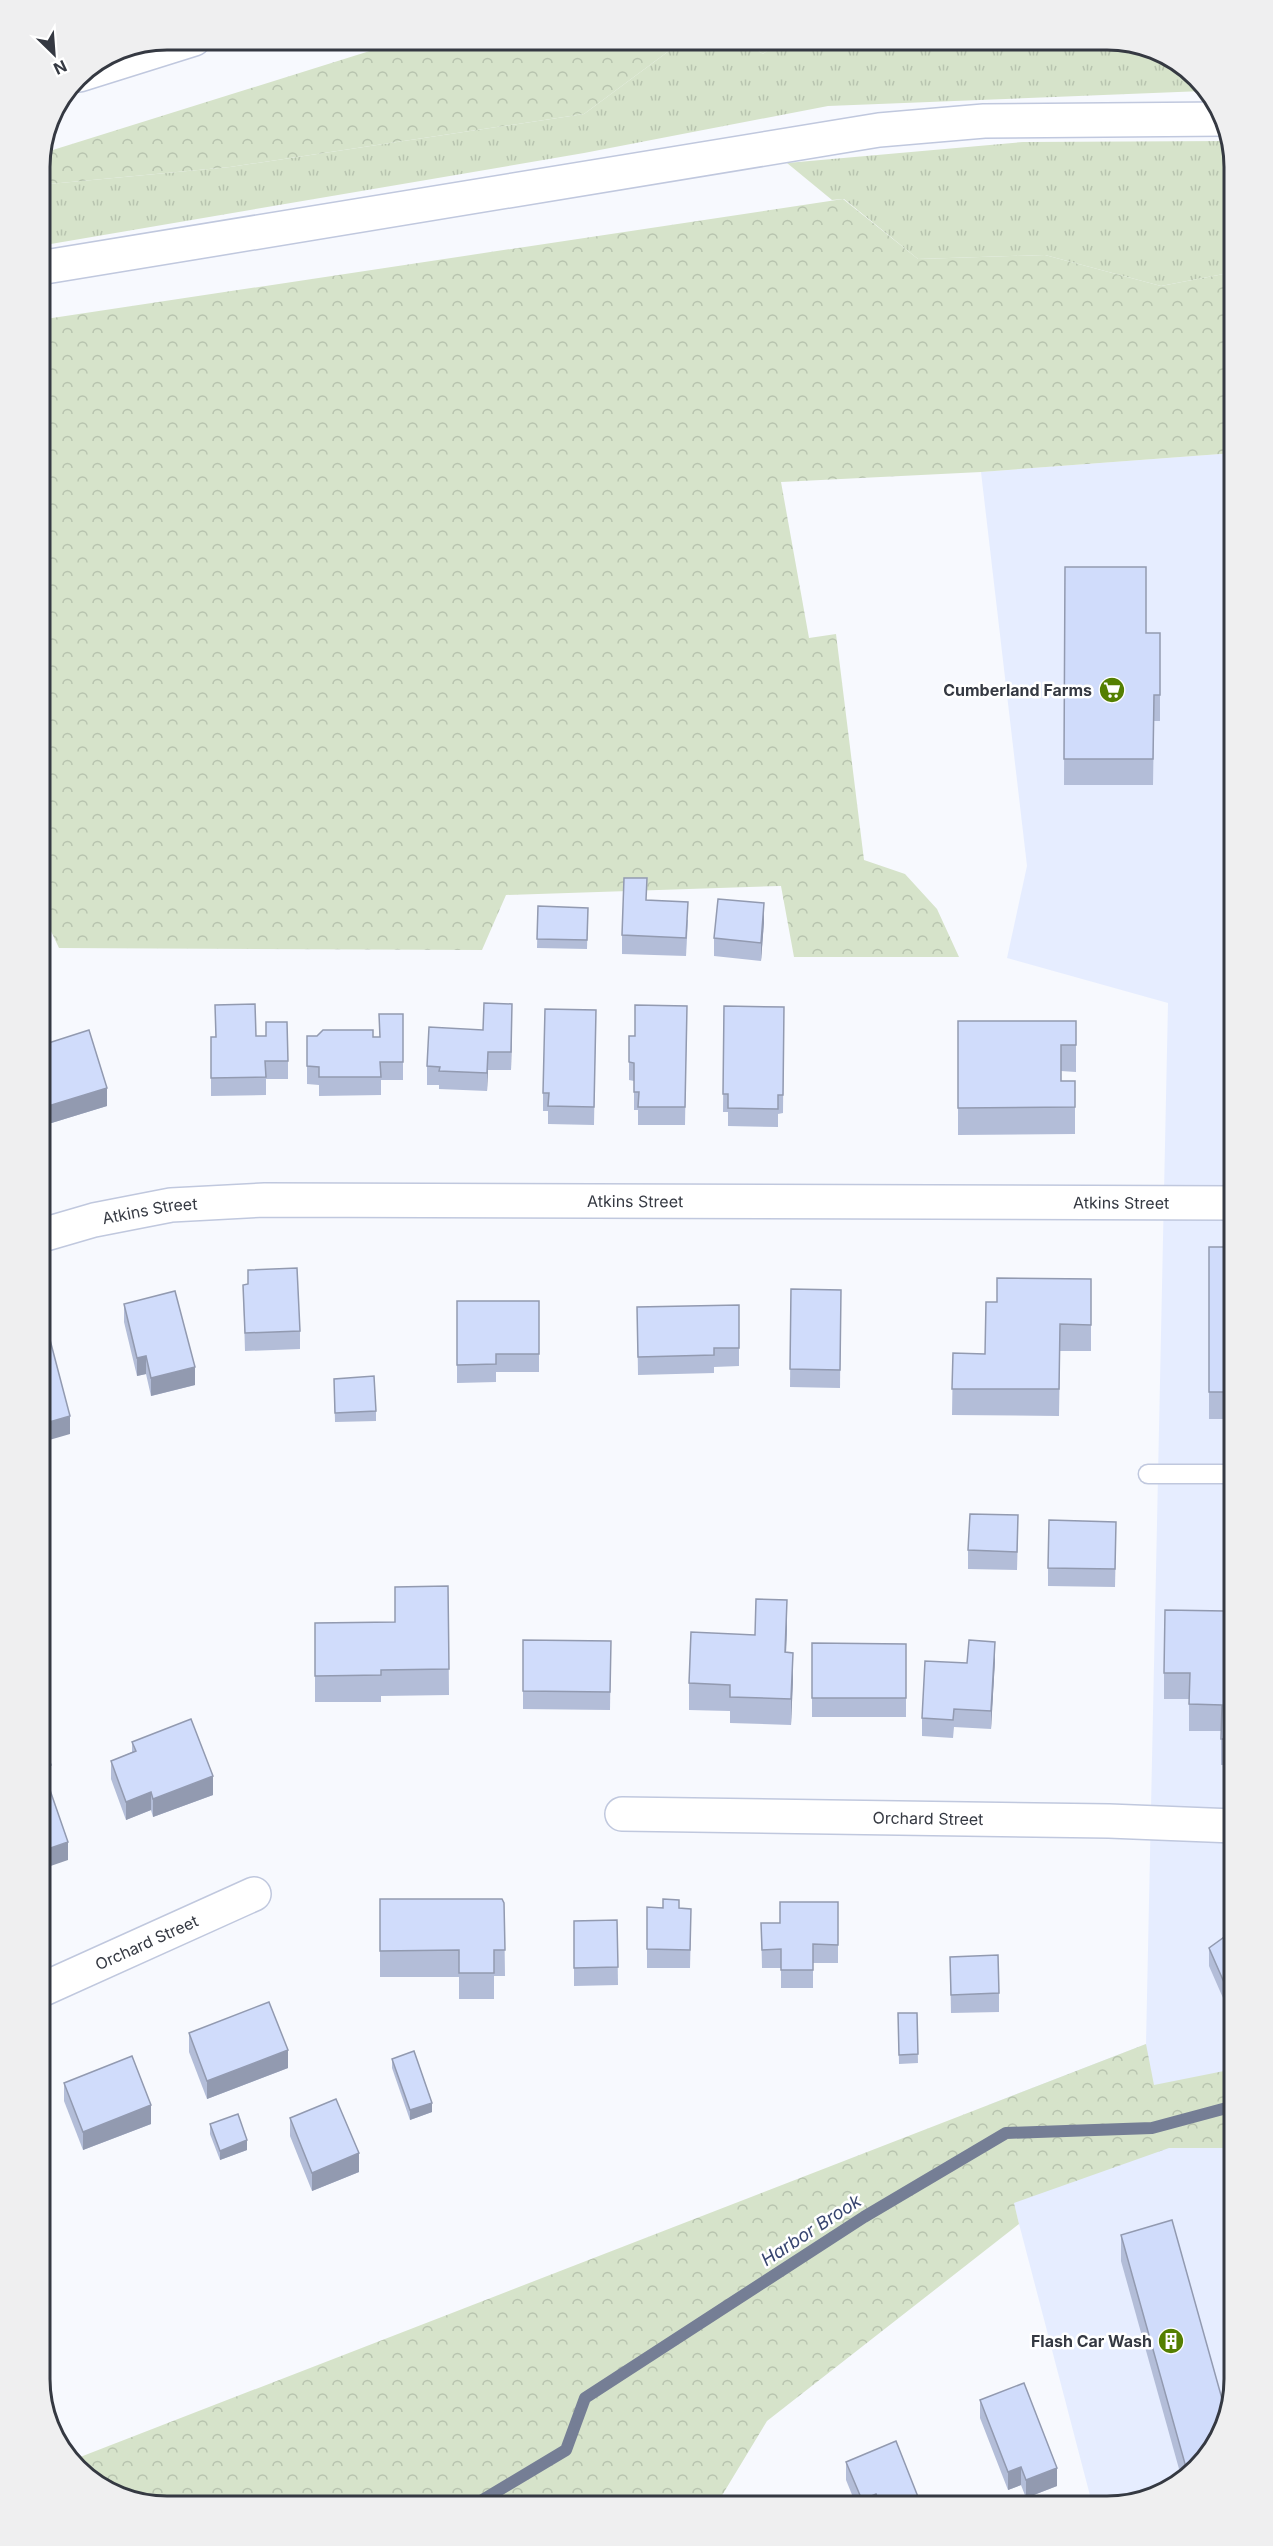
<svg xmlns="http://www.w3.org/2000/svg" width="1273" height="2546" font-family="Inter,sans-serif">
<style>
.built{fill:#e6edff}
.grass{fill:url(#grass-tufts)}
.forest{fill:url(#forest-crowns)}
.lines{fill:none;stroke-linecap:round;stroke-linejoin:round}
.stream{stroke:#757e95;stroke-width:12}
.lane-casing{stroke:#c0c8de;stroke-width:21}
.street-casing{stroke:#c0c8de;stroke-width:36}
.highway-casing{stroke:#c0c8de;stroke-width:36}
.lane{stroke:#fff;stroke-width:18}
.street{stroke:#fff;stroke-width:33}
.highway{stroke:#fff;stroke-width:33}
.wall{fill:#b3bdd8}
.shaded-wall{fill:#929ab0}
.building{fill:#d0dcfb;stroke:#929ab0;stroke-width:1.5}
.labels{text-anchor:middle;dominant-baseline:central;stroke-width:5;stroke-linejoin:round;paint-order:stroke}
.poi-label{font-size:16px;font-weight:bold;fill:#353942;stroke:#fff;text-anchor:end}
.street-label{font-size:16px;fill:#353942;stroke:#fff}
.water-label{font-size:18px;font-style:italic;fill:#384670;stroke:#fff}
.rim{fill:none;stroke:#353942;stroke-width:3}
</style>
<defs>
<pattern id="grass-tufts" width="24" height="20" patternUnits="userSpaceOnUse" patternTransform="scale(1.5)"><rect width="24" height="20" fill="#d6e3ca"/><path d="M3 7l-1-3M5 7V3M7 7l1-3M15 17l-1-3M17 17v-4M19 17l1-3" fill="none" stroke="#b8c4af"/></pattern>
<pattern id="forest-crowns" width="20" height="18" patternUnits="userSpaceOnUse" patternTransform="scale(1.5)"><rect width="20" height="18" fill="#d6e3ca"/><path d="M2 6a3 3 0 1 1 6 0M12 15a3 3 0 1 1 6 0" fill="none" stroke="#b8c4af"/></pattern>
</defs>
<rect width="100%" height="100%" fill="#f7f9fe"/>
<polygon class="built" points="1234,453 1234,2379 1212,2450 1155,2497 1093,2507 988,2105 1146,2044 1168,1003 1007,958 1027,866 981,472"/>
<g class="grass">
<polygon points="685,39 741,39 763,54 782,39 1115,39 1184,65 1203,91 828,106 584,153 39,246 39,185 230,167 584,114"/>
<polygon points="1229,141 1234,167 1234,272 1161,286 1045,255 918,259 844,199 832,200 787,163 1023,142"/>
</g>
<g class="forest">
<polygon points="408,39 685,39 584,114 230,167 39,185 40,154"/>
<polygon points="741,39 782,39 763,54"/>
<polygon points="843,199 918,259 1045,255 1161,286 1234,272 1234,453 981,472 781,482 809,638 836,634 864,860 905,874 937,909 959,957 794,957 781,886 506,895 482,950 59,948 39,906 39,320"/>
<polygon points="1146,2044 1154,2085 1234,2069 1234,2148 1169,2148 1014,2203 1019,2224 767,2421 715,2507 159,2507 96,2485 75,2459"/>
</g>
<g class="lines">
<polyline class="stream" points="471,2507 566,2450 585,2398 864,2217 1006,2133 1152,2128 1234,2106"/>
<g class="lane-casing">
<polyline id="lane" points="1148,1474 1234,1474"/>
</g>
<g class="street-casing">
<g id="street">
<path id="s1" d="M39 1236 94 1220 171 1205 265 1200 1234 1203"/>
<path id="s2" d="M622 1814 1109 1821 1234 1826"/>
<path id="s3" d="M39 1991 254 1894"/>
</g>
</g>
<g class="highway-casing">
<g id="highway">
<polyline points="79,75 194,39"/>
<polyline points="39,268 879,130 984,121 1225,119"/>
</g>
</g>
<use href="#lane" class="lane"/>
<use href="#street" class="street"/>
<use href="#highway" class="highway"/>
</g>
<g class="wall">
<polygon points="1065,567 1146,633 1160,633 1160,721 1154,721 1153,785 1064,785"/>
<polygon points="647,900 688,920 686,956 622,954 622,935"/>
<polygon points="538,906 588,908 587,949 537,948"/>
<polygon points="764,922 761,961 714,956 714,938"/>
<polygon points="215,1005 288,1061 288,1079 266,1079 266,1095 211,1096 211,1037 216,1037"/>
<polygon points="687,1006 685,1125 638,1125 638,1110 634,1110 634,1081 629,1080 629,1036 635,1036"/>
<polygon points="724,1006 784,1007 783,1113 778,1114 778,1127 728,1126 728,1112 723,1112"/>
<polygon points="596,1010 594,1125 548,1124 548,1111 543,1111 543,1093"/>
<polygon points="403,1014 403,1080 381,1080 381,1095 319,1096 319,1085 307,1084 307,1036 379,1037"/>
<polygon points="958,1021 1076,1021 1076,1072 1061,1071 1061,1081 1075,1081 1075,1134 958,1135"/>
<polygon points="512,1022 511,1070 488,1070 487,1091 439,1089 439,1085 427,1085 427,1066 483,1030"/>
<polygon points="39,1046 107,1106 45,1125 39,1108"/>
<rect x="1209" y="1247" width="25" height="172"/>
<polygon points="248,1270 300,1331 300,1349 245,1351 243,1285 248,1284"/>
<polygon points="1091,1279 1091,1351 1060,1351 1059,1416 952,1415 953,1353 985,1354 997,1302"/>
<polygon points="791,1289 841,1290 840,1388 790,1387"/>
<polygon points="457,1301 539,1301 539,1372 496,1372 496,1382 457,1383"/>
<polygon points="124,1304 195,1385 151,1396 146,1374 137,1376 124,1322"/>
<polygon points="739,1305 739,1366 714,1367 714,1373 638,1375 637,1307"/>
<polygon points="334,1379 376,1411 376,1421 335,1422"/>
<polygon points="1018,1533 1017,1570 968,1569 968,1550"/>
<polygon points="1116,1540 1115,1587 1048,1586 1048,1568"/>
<polygon points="448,1586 449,1695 381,1696 381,1702 315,1702 315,1623 395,1622"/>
<polygon points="787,1626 786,1652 793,1679 791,1725 730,1723 730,1711 689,1710 689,1683 755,1635"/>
<polygon points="1225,1627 1234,1627 1234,1765 1221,1765 1221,1731 1189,1731 1189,1699 1164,1699 1164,1673"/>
<polygon points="523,1640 611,1641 610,1710 523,1709"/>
<polygon points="812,1643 906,1644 906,1717 812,1717"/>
<polygon points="995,1660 991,1729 954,1727 953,1738 922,1736 922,1718 967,1663"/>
<polygon points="132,1742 213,1795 153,1817 151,1810 126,1820 111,1779 111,1761 132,1752"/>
<polygon points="380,1899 504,1903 505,1976 494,1976 494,1999 459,1999 459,1977 380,1977"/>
<polygon points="838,1902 838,1963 813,1963 813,1988 781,1988 781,1968 762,1968 761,1923 780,1923"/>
<polygon points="647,1907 679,1908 691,1927 690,1968 647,1968"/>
<polygon points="617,1920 618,1985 574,1986 574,1921"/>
<polygon points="1234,1930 1234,2023 1209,1966 1209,1948"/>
<polygon points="950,1957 999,1993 999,2012 951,2013"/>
<polygon points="898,2013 917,2013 918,2063 899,2064"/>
<polygon points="189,2033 288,2068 207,2099 189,2052"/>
<polygon points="392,2059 432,2112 410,2120 392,2068"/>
<polygon points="64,2083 151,2124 83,2150 64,2101"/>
<polygon points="290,2118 359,2172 312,2191 290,2136"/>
<polygon points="210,2124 247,2150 220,2160 210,2134"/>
<polygon points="1121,2235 1224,2406 1212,2450 1181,2476 1121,2261"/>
<polygon points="980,2400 1057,2486 1026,2498 1021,2485 1008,2490 980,2418"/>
<polygon points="846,2462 922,2507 857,2507 846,2480"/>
</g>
<g class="shaded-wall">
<polygon points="764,903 764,922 761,961 761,943"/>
<polygon points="512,1004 512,1022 511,1070 511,1052"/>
<polygon points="488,1052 488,1070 487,1091 487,1073"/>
<polygon points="107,1088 107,1106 45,1125 45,1107"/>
<polygon points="146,1356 146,1374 137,1376 137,1358"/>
<polygon points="195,1367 195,1385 151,1396 151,1378"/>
<polygon points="70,1416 70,1434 39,1443 39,1425"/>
<polygon points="787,1600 787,1626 785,1679 785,1652"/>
<polygon points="995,1642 995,1660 991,1729 991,1711"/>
<polygon points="793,1653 793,1679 791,1725 791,1699"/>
<polygon points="51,1765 51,1783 42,1785 42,1767"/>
<polygon points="213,1776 213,1795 153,1817 153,1799"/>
<polygon points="151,1792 151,1810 126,1820 126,1802"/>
<polygon points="68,1842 68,1860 39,1870 39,1852"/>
<polygon points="288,2050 288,2068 207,2099 207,2081"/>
<polygon points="432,2103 432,2112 410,2120 410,2110"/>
<polygon points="151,2105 151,2124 83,2150 83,2132"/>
<polygon points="247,2140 247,2150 220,2160 220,2151"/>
<polygon points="50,2149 50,2167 39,2172 39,2154"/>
<polygon points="359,2153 359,2172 312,2191 312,2173"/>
<polygon points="1021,2467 1021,2485 1008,2490 1008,2472"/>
<polygon points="1057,2468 1057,2486 1026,2498 1026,2480"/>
<polygon points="876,2494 876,2507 862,2507 862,2500"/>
</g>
<g class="building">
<polygon points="1065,567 1146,567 1146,633 1160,633 1160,695 1154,695 1153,759 1064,759"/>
<polygon points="624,878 647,878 646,900 688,902 686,938 622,935"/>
<polygon points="718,899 764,903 761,943 714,938"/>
<polygon points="538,906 588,908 587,940 537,939"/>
<polygon points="484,1003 512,1004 511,1052 488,1052 487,1073 439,1071 440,1067 427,1066 429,1027 483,1030"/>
<polygon points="255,1004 256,1036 266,1036 266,1022 287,1022 288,1061 265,1061 266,1077 211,1078 211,1037 216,1037 215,1005"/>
<polygon points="635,1005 687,1006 685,1107 638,1107 639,1092 634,1092 634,1063 629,1062 629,1036 635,1036"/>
<polygon points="724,1006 784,1007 783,1095 778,1095 778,1109 728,1108 728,1094 723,1094"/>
<polygon points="545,1009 596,1010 594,1107 548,1106 549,1093 543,1093"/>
<polygon points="379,1014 403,1014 403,1062 380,1062 381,1077 319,1077 319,1067 307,1066 307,1036 317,1036 323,1030 373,1030 373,1037 380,1037"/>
<polygon points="958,1021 1076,1021 1076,1045 1061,1045 1061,1081 1075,1081 1075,1107 958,1108"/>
<polygon points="89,1030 107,1088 45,1107 39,1090 39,1046"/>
<rect x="1209" y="1247" width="25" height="145"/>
<polygon points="297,1268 300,1331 245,1333 243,1285 248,1284 248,1270"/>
<polygon points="997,1278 1091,1279 1091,1325 1060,1324 1059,1389 952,1389 953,1353 985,1354 986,1302 997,1302"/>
<polygon points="791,1289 841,1290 840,1370 790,1369"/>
<polygon points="175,1291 195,1367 151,1378 146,1356 137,1358 124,1304"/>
<polygon points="457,1301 539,1301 539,1354 496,1354 496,1364 457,1365"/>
<polygon points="739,1305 739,1348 714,1348 714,1355 638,1357 637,1307"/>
<polygon points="49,1336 70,1416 39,1425 39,1338"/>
<polygon points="374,1376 376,1411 335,1413 334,1379"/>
<polygon points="970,1514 1018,1515 1017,1552 968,1550"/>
<polygon points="1049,1520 1116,1522 1115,1569 1048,1568"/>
<polygon points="448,1586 449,1669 381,1670 381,1675 315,1676 315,1623 395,1622 395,1587"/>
<polygon points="756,1599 787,1600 785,1652 793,1653 791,1699 730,1697 730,1685 689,1683 691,1632 755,1635"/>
<polygon points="1165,1610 1225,1611 1224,1627 1234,1627 1234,1739 1221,1739 1222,1705 1189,1704 1190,1673 1164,1673"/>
<polygon points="523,1640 611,1641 610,1692 523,1691"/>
<polygon points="969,1640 995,1642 991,1711 954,1709 953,1720 922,1718 925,1661 967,1663"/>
<polygon points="812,1643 906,1644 906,1698 812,1698"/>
<polygon points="191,1719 213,1776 153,1799 151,1792 126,1802 111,1761 136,1751 132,1742"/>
<polygon points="43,1743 51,1765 42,1767 68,1842 39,1852 39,1744"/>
<polygon points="380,1899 502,1899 504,1903 505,1950 494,1950 494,1973 459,1973 459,1950 380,1951"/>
<polygon points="663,1899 679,1900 679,1908 691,1909 690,1950 647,1949 647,1907 663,1908"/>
<polygon points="780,1902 838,1902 838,1945 813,1944 813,1970 781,1970 781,1949 762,1950 761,1923 780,1923"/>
<polygon points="617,1920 618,1967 574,1968 574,1921"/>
<polygon points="1234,1930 1234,2005 1209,1948"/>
<polygon points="998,1955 999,1993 951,1995 950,1957"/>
<polygon points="269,2002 288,2050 207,2081 189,2033"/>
<polygon points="898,2013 917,2013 918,2054 899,2055"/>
<polygon points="414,2051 432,2103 410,2110 392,2059"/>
<polygon points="132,2056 151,2105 83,2132 64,2083"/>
<polygon points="336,2099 359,2153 312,2173 290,2118"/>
<polygon points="238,2114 247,2140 220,2151 210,2124"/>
<polygon points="39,2122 50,2149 39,2154"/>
<polygon points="1172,2220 1224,2406 1226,2405 1212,2450 1187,2471 1121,2235"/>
<polygon points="1024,2383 1057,2468 1026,2480 1021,2467 1008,2472 980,2400"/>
<polygon points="896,2441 922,2507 881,2507 876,2494 862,2500 846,2462"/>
</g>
<defs>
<g id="supermarket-disc" transform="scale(1.35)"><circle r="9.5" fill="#547f01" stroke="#fff"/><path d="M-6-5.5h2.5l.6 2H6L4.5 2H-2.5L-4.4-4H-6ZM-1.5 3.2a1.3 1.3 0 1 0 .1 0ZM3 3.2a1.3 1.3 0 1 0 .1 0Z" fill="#fff"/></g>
<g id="building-disc" transform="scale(1.35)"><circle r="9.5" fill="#547f01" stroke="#fff"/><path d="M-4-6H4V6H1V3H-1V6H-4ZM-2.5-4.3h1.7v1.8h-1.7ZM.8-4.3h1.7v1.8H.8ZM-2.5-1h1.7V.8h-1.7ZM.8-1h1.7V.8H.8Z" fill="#fff"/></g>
</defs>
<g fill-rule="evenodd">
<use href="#supermarket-disc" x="1112" y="690"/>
<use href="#building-disc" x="1171" y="2341"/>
</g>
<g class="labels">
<g class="poi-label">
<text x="1092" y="690">Cumberland Farms</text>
<text x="1152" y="2341">Flash Car Wash</text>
</g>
<g class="street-label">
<text stroke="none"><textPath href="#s1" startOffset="600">Atkins Street</textPath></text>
<text stroke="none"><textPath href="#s1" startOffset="1086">Atkins Street</textPath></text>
<text stroke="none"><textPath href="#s1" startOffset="114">Atkins Street</textPath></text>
<text stroke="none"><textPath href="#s2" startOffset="306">Orchard Street</textPath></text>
<text stroke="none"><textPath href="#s3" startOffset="118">Orchard Street</textPath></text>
</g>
<g class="water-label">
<text transform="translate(811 2230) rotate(-33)">Harbor Brook</text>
</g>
</g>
<path d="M0 0H1273V2546H0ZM167 50H1107A117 117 0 0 1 1224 167V2379A117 117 0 0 1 1107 2496H167A117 117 0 0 1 50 2379V167A117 117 0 0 1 167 50Z" fill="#efeff0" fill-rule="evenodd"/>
<path class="rim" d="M167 50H1107A117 117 0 0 1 1224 167V2379A117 117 0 0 1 1107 2496H167A117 117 0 0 1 50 2379V167A117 117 0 0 1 167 50Z"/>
<g transform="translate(54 54) rotate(155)" stroke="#ffffff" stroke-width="4.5" paint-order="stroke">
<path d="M0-4.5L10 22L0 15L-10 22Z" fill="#353942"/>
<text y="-9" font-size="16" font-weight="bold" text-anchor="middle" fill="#353942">N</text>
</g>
</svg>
